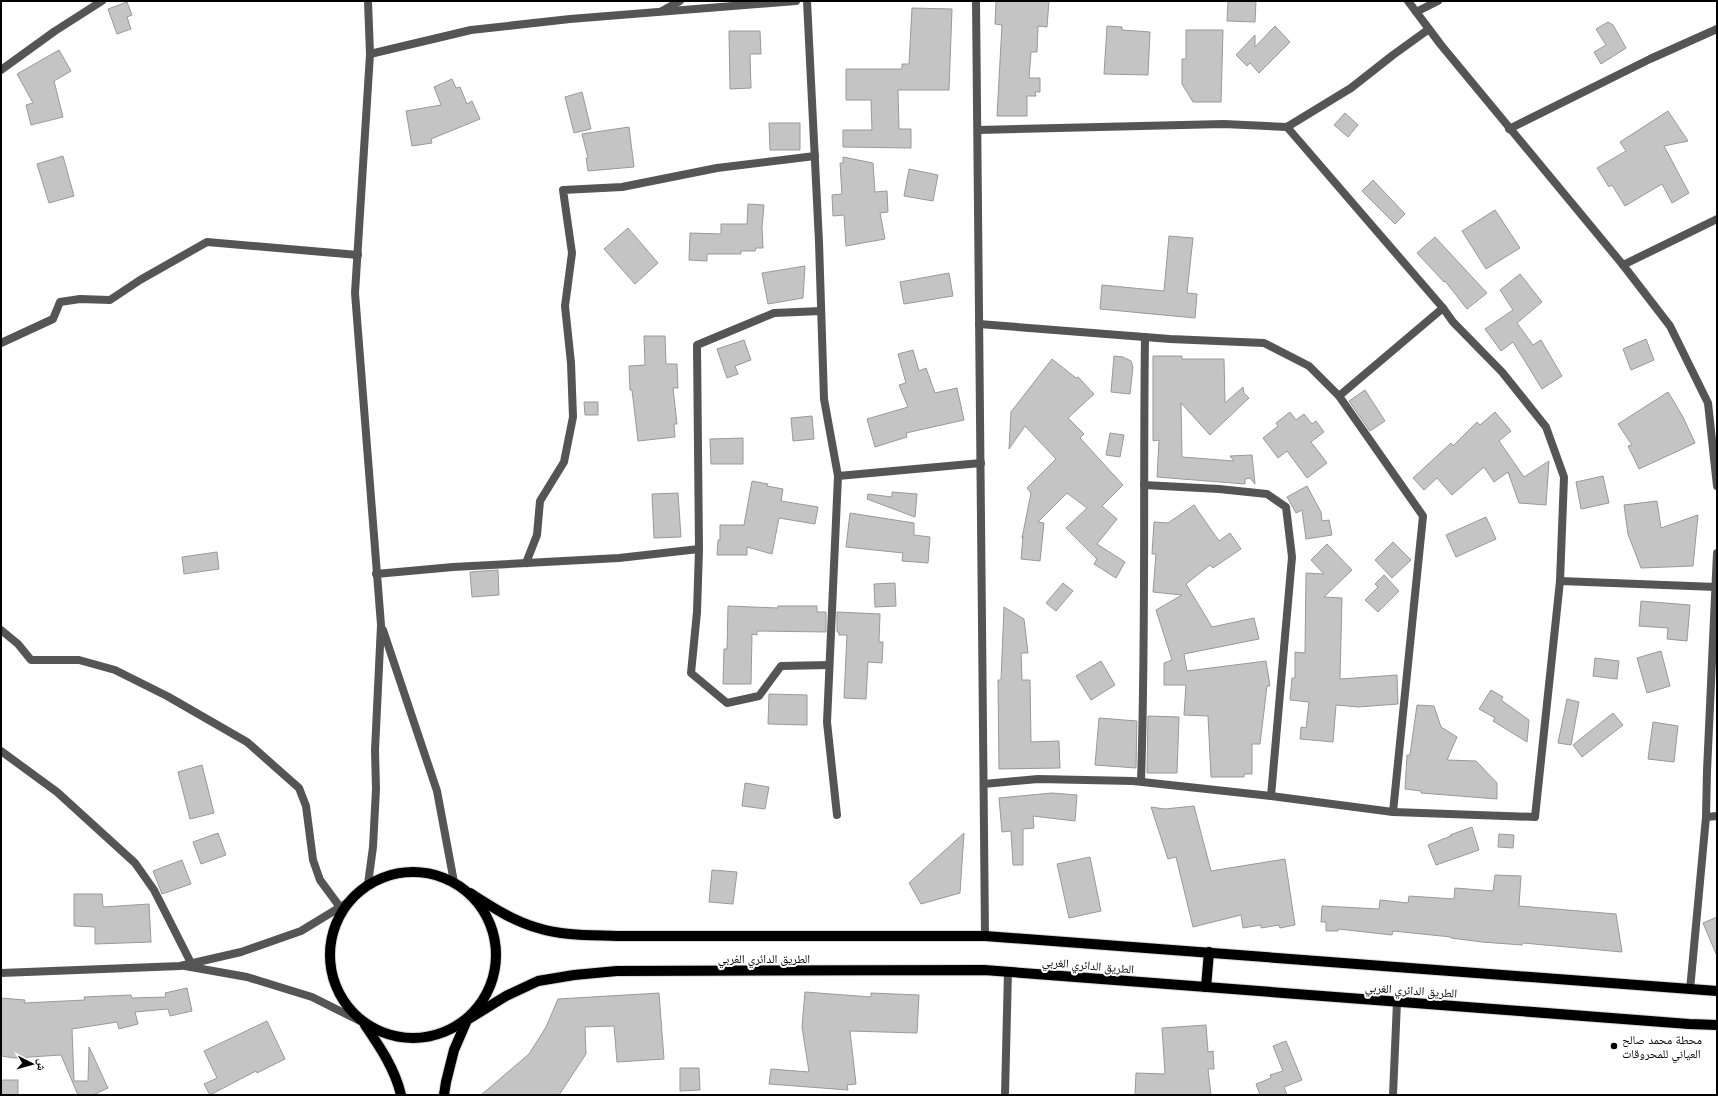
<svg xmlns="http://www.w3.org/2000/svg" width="1718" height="1096" font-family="'PT Sans','Noto Naskh Arabic',sans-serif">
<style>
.building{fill:#c4c4c4;stroke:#999}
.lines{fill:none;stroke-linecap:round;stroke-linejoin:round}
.primary-casing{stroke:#dbdbdb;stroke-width:12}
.minor{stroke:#555;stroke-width:8}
.tertiary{stroke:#555;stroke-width:8}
.primary{stroke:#000;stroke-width:10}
.poi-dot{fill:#000;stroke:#fff;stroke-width:1.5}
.labels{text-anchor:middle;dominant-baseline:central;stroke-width:4;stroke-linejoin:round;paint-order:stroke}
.street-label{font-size:12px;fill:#000;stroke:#fff}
.poi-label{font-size:12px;fill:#000;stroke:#fff;text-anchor:start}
</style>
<rect width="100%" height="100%" fill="#fff"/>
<g class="building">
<polygon points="996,1 1049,1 1047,27 1038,26 1037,52 1031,52 1029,78 1040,78 1040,92 1035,92 1036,96 1027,96 1027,116 997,116 1002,25 995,24"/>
<polygon points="1228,1 1256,1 1255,22 1227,21"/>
<polygon points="127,2 132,15 127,17 131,29 117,34 108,9"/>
<polygon points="912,8 952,9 949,90 898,90 899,129 911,129 911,148 843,147 843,130 872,130 871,100 846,100 846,69 902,69 902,64 909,64"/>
<polygon points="1608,22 1613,25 1626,48 1601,64 1594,52 1606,45 1596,29"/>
<polygon points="1107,26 1122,27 1122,30 1150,32 1148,75 1104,74"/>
<polygon points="1275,26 1290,42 1259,73 1250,63 1247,66 1236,55 1255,35 1255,47"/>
<polygon points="1186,30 1223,30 1221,102 1193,102 1182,84 1182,59 1186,59"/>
<polygon points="729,31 760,31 761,54 750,54 751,88 730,89"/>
<polygon points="59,50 71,71 54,81 63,117 31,125 26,105 33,103 17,74"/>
<polygon points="452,79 456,88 460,87 467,104 472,101 480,119 431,139 432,143 412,146 406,111 441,105 434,87"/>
<polygon points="582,92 591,129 574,133 565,97"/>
<polygon points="1668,111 1688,141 1664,146 1689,193 1672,203 1662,184 1625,206 1612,185 1609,187 1597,168 1626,151 1620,142"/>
<polygon points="1345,113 1358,125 1348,137 1334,125"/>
<polygon points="769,123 800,123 800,150 770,150"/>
<polygon points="629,127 634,167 588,171 586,158 588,158 582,134"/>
<polygon points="63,156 74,196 49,203 37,164"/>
<polygon points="843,157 873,163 875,192 887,191 888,212 880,213 885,239 846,246 844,215 833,216 832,195 842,194 840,163 843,163"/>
<polygon points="909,169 938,175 933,201 904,196"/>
<polygon points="1373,180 1405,214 1395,224 1362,191"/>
<polygon points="748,204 764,205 762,228 763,248 756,248 755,251 741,251 741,254 707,254 707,261 689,260 690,233 721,234 721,224 747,224"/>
<polygon points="1495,210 1520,248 1486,269 1462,231"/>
<polygon points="628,228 658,263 635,284 604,249"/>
<polygon points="1169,236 1193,238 1187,293 1197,294 1195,318 1100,309 1102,285 1164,291"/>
<polygon points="1435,237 1487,293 1467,309 1445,281 1444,282 1417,253"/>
<polygon points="805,266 803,298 768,304 762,273"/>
<polygon points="949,273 953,296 904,304 900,282"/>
<polygon points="1520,274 1542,302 1517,323 1533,345 1541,340 1562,376 1542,389 1513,342 1501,351 1485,329 1513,310 1500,290"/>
<polygon points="644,336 665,336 666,364 677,364 678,388 673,388 677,424 674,424 675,437 638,441 632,390 630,390 629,366 645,365"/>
<polygon points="1646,339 1654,360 1631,370 1623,349"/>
<polygon points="744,340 751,360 735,366 738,374 727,378 717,349"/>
<polygon points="913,350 919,371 926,368 935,393 957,388 964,420 906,433 907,437 875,447 867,419 908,407 899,385 906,383 898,354"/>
<polygon points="1114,356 1123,357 1131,361 1133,367 1130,394 1111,392"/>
<polygon points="1153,356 1182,356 1182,359 1224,359 1225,403 1243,387 1244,393 1249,398 1210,435 1181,403 1182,457 1234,461 1230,456 1252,455 1255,484 1250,478 1245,479 1245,484 1157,477 1159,440 1153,441"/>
<polygon points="1052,359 1076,378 1078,377 1094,394 1068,418 1084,434 1080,438 1123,485 1102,506 1117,519 1097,544 1125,562 1116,578 1094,564 1097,559 1066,528 1087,508 1067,493 1038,522 1044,523 1040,561 1021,559 1023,536 1022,538 1031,493 1027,488 1056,459 1025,426 1009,449 1011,412"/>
<polygon points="1365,390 1385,421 1370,431 1349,401"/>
<polygon points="1668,392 1683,417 1695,443 1639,469 1628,446 1632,445 1618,424"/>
<polygon points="584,402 598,402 598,415 585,415"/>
<polygon points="1290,412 1296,420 1304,414 1312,424 1316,421 1324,432 1311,442 1327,463 1307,478 1287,451 1278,458 1263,438 1278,426 1276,423"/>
<polygon points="1495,412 1511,431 1499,441 1524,477 1549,461 1546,505 1519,503 1508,472 1494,482 1484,467 1452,495 1437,478 1424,490 1413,478 1451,443 1453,446 1477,422 1480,425"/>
<polygon points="812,416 814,439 793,441 791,418"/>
<polygon points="1110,433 1124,435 1120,457 1106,455"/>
<polygon points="743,438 743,464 711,464 710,439"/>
<polygon points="1603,476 1609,503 1581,509 1576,482"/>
<polygon points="752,481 768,484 767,486 783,489 781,501 818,507 815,524 779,518 772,554 747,547 747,555 717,555 718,540 720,540 720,525 744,525"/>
<polygon points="1307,486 1321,512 1322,521 1329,520 1332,535 1306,539 1302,510 1296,513 1287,497"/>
<polygon points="892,492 917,494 915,517 867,499 868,494 892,497"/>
<polygon points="678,493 681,537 654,538 652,494"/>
<polygon points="1657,501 1661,528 1698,515 1693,566 1641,568 1628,534 1624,505"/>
<polygon points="1194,505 1219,541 1230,533 1241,549 1213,568 1210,565 1186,584 1212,627 1254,618 1259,639 1184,654 1187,671 1266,661 1270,686 1267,686 1260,744 1252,744 1252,774 1244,774 1244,777 1211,777 1208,716 1184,715 1186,685 1164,685 1164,663 1172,660 1156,610 1182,595 1153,592 1156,554 1152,554 1154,522 1168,523"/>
<polygon points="850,513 914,523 914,535 930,537 928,563 902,561 903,553 846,547"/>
<polygon points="1486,517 1496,539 1456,557 1446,535"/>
<polygon points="1393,542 1411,560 1392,578 1375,560"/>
<polygon points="1327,544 1352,570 1324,597 1342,598 1340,679 1397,675 1398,704 1358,707 1336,705 1333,742 1300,739 1301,727 1306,728 1309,702 1290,700 1292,678 1295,678 1295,652 1305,653 1306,573 1324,574 1311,560"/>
<polygon points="217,552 219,569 184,574 182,557"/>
<polygon points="498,570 499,595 472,597 470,572"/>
<polygon points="1384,575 1399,591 1378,612 1365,600 1378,587 1375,584"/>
<polygon points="895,583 896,606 875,607 874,584"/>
<polygon points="1063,583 1073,591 1056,611 1046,603"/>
<polygon points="1641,601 1690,605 1687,641 1667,639 1668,628 1639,626"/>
<polygon points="728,606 778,608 778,606 817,606 817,612 826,612 826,632 757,631 757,635 752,634 751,684 723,684 724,649 727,649"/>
<polygon points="1004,607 1024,619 1028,653 1021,653 1022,680 1030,680 1031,742 1059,741 1060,768 999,769 998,680 1001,680"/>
<polygon points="837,612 880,614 879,642 883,642 882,663 868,662 866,699 844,698 847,635 839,635 839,632 837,632"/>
<polygon points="1661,651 1670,686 1647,693 1637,658"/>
<polygon points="1595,658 1619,661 1617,679 1593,676"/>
<polygon points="1101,661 1115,685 1091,700 1076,676"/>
<polygon points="1491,690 1503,697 1501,700 1529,720 1527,742 1493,721 1495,718 1479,709"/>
<polygon points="769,694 807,695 807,725 768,724"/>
<polygon points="1567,699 1579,702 1571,745 1558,743"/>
<polygon points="1417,705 1434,706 1441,727 1457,737 1447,760 1476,761 1497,783 1497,799 1421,793 1421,791 1405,789 1407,755 1410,755"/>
<polygon points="1613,713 1623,725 1582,757 1573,745"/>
<polygon points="1148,716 1179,717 1177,773 1147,773"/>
<polygon points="1099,718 1137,721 1136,768 1095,765"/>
<polygon points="1653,722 1678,726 1674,762 1648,759"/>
<polygon points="202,765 214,813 190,819 178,772"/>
<polygon points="745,783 769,787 765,809 742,806"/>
<polygon points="1052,793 1077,795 1075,821 1033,816 1034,828 1023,829 1023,865 1013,865 1011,831 1002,832 999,798"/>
<polygon points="1194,806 1211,871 1285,859 1295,925 1280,928 1279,925 1261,928 1261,925 1243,928 1241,915 1193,927 1176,857 1168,859 1151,807 1165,809"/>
<polygon points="1472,827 1479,850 1436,865 1428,845 1451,836 1450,835"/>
<polygon points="218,833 226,855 201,864 193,842"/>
<polygon points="964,833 960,893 921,904 909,883"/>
<polygon points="1499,834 1514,835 1513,848 1498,847"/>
<polygon points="1090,857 1101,911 1069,918 1057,864"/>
<polygon points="182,860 191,884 162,894 153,871"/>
<polygon points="712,870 737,872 733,904 709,902"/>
<polygon points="1495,875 1521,876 1519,906 1616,914 1622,952 1523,943 1522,945 1482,942 1451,938 1451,937 1393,931 1392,935 1338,929 1338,931 1326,931 1326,922 1321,922 1322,906 1379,909 1380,900 1408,903 1409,896 1454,899 1455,888 1493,891"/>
<polygon points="74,894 102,894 103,907 149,904 151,942 95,944 95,927 74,926"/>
<polygon points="1717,917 1717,956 1703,923"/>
<polygon points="187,988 192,1011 170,1016 168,1009 135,1012 138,1024 119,1029 117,1022 72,1029 74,1081 88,1081 89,1047 108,1088 93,1095 78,1095 61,1055 15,1058 1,1056 1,998 25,1000 24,1003 85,1000 84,997 131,995 132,998 166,997 165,993"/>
<polygon points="805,992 871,997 871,993 919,995 917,1033 850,1031 856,1084 847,1085 848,1090 769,1084 771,1069 809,1072 802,1027"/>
<polygon points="659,993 664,1059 617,1062 614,1026 585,1027 586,1054 559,1095 481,1095 529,1054 546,1027 558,999"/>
<polygon points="267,1021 285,1059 257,1073 256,1071 210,1095 204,1084 217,1078 204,1051"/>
<polygon points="1206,1025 1208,1052 1213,1051 1214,1069 1208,1069 1211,1095 1135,1095 1136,1073 1165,1074 1162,1028"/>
<polygon points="1286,1041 1302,1080 1284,1087 1287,1095 1260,1095 1256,1084 1271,1078 1270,1075 1283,1071 1273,1046"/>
<polygon points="680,1068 699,1068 700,1090 680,1091"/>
<rect x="1" y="1080" width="17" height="15"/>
</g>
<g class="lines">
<g class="primary-casing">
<g id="primary">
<circle cx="413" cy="955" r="83"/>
<path d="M470 893C492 907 513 921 538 928 563 936 591 935 617 936H985L1717 991"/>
<polyline points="1206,987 1209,952"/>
<path d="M365 1025C380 1047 395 1069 401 1095"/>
<polyline points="444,1095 446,1082 454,1050 467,1020 506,996 538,981 574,975 617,971 984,970 1689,1024 1717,1025"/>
</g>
</g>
<g class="minor">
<polyline points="807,1 819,242 824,399 838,476 827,722 837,815"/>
<polyline points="976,1 985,936"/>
<polyline points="662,11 680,1"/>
<polyline points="1416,12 1438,1"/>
<polyline points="370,54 471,30 570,19 796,1"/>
<polyline points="1,70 55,31 102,1"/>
<polyline points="1509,129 1650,59 1717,29"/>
<polyline points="978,130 1224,124 1287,127 1351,88 1393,55 1429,29"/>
<polyline points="1623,265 1717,219"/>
<polyline points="979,324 1170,339 1264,343 1309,366 1339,396 1423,516 1393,812"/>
<polyline points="1,343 53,319 60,302 80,299 110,300 140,280 207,242 358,255"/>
<polyline points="1339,396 1443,308"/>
<polyline points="838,476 981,463"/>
<polyline points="1144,485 1219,489 1267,494 1286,507 1292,557 1271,796"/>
<polyline points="699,549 697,612 691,673 727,703 759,696 781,666 829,665"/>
<polyline points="526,563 537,535 540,501 564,462 573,417 571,363 565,306 572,253 563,190 622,187 717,168 815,156"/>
<polyline points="376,574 453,567 619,558 699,549 697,345 774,313 821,311"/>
<polyline points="1560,581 1716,587"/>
<polyline points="1,630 18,644 31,660 79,660 115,670 167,696 247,742 299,788 306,806 313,860 320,880 340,907"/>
<polyline points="1,751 57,792 135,863 154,890 191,963"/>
<path d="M1141 781C1146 633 1143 485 1145 337"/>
<polyline points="984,784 1038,779 1133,781 1271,796 1393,812 1535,817 1560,581 1564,477 1546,427 1502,372 1453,322 1443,308 1287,127"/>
<polyline points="1706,817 1717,816"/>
<polyline points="1005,1095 1008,971"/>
<polyline points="1393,1095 1397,1002"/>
</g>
<g class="tertiary">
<polyline points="1408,1 1441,45 1623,265 1670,326 1708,403 1717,486"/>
<polyline points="383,630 437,791 454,882"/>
<polyline points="368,884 373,847 376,789 375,750 381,625 355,293 370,54 368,1"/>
<polyline points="185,966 247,977 312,997 364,1023"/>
<polyline points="1,973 180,966 241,952 301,931 347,903"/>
<polyline points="1690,990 1706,817 1707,771 1717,553"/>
</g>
<use href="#primary" class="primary"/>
</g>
<circle class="poi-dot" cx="1614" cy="1046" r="4"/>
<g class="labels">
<g class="street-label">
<text x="764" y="958">الطريق الدائري الغربي</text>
<text transform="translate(1088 965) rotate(5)">الطريق الدائري الغربي</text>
<text transform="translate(1411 990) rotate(4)">الطريق الدائري الغربي</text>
</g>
<g class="poi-label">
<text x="1622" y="1039">محطة محمد صالح<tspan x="1622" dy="14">العياني للمحروقات</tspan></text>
</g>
</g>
<rect width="1718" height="1096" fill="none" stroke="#000000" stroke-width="4"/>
<g transform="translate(32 1064) rotate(96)" stroke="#ffffff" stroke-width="3" paint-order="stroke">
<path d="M0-3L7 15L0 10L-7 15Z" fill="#000000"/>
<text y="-6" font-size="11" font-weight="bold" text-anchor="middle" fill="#000000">ش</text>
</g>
</svg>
